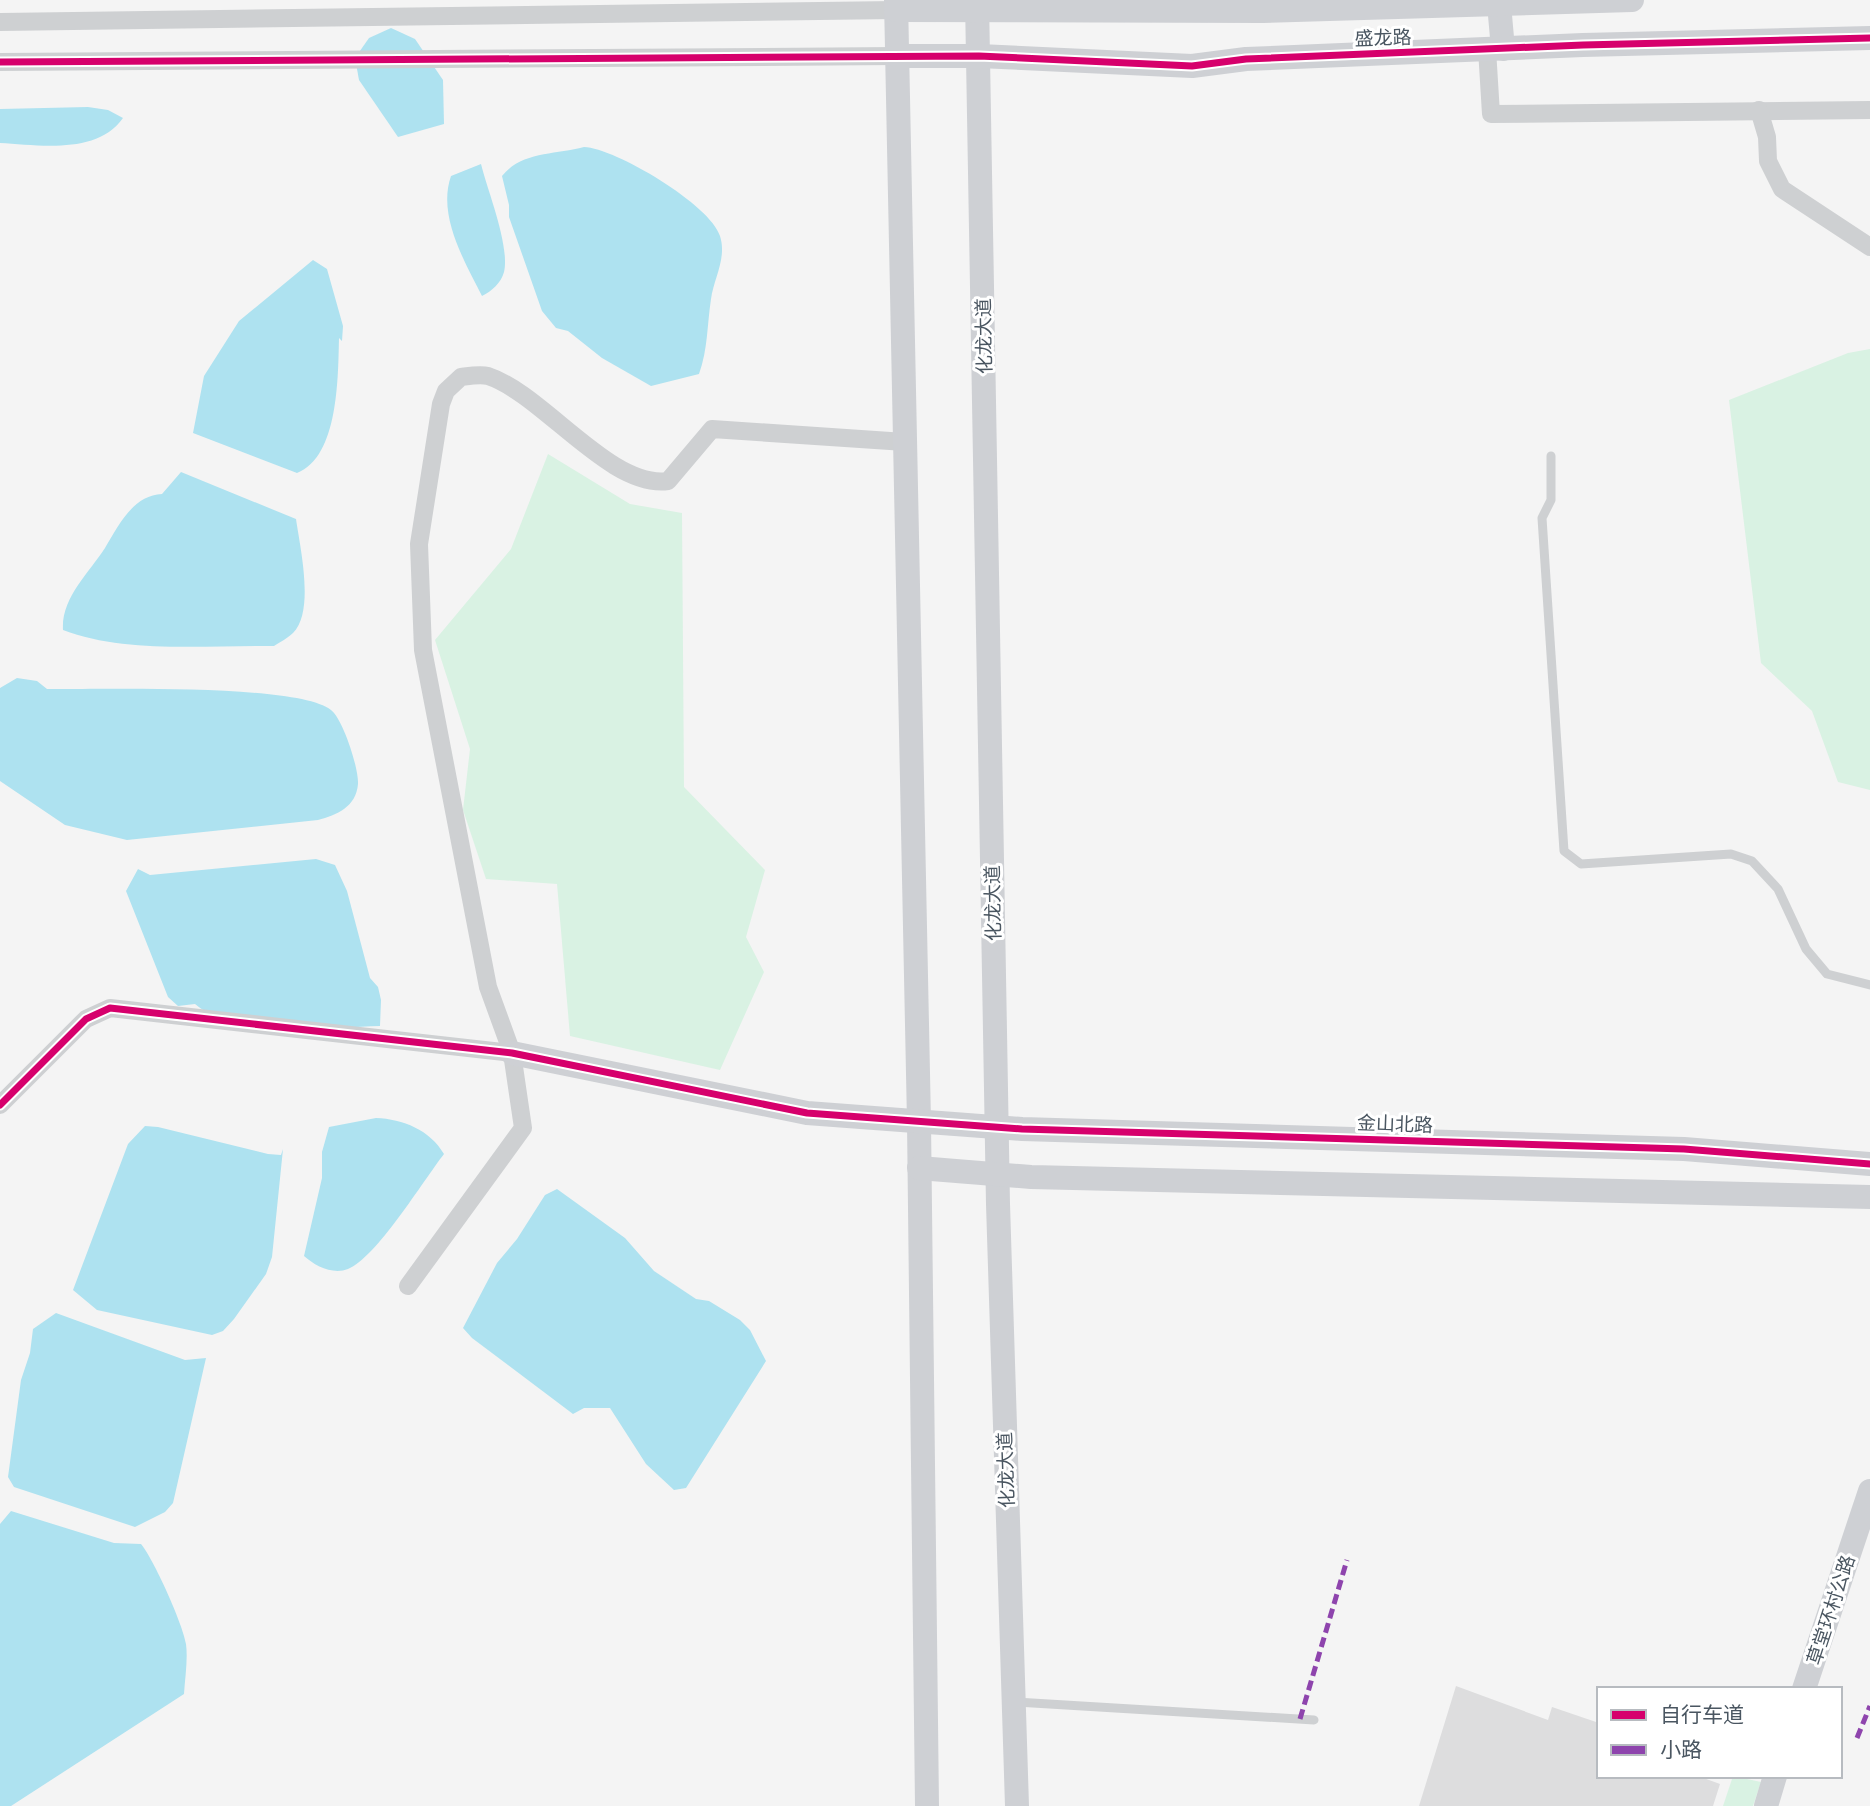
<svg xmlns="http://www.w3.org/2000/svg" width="1870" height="1806" font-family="'Fira Sans Condensed','Noto Sans SC',sans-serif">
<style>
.green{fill:#d9f2e3}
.water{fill:#aee2f0}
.building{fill:#ddddde}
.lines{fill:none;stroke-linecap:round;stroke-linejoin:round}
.lane{stroke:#ced0d2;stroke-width:9}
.street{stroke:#ced0d2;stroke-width:18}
.secondary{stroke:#ced0d4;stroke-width:24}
.quiet{stroke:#8e44ad;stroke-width:5;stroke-dasharray:10 5;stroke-linecap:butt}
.cycleway-casing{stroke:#fff;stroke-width:11}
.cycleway{stroke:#d6006c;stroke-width:7}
.labels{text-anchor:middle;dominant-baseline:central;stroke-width:6;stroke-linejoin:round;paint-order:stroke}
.street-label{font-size:19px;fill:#4a5661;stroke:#fff}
</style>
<rect width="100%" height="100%" fill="#f4f4f4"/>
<g class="green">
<polygon points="1870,349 1870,790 1838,782 1812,711 1761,663 1729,400 1848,353"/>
<polygon points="548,454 630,504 682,513 684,787 765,870 746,937 764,972 720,1070 570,1036 557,884 486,879 463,810 470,749 435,640 511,549"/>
<polygon points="1733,1776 1761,1782 1753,1806 1723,1806"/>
</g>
<g class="water">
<polygon points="391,28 415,39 443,80 444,124 398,137 359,80 355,58 369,38"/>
<path d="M88 107 108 110 123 118C97 155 39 145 0 143V109Z"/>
<path d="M584 147C615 148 711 205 720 236 727 258 714 278 711 299 707 325 708 349 699 374L651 386 602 358 568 331 556 328 542 311 509 217V205L502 176C522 151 555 155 584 147Z"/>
<path d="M481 164C488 192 510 246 504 272 501 283 492 291 482 296 465 262 437 216 451 176Z"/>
<path d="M313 260 327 269 343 326 342 341 339 338C338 375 339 457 297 473L193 433 204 376 239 321Z"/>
<path d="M181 472 296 519C300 547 315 611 293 633 288 638 280 642 274 646 207 645 125 654 63 630 61 598 89 573 105 548 118 526 133 495 162 494Z"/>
<path d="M17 678 37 681 47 689C99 690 297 683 331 710 343 719 359 769 358 784 356 807 337 815 318 820L127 840 65 825 0 781V688Z"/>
<path d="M316 859 335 865 347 891 370 978 378 987 381 1000 380 1026C326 1027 238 1040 195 1004L178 1006 168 997 126 891 138 869 150 875Z"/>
<path d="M376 1118C403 1119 430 1130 444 1154 423 1181 376 1258 348 1269 333 1275 315 1266 304 1256L322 1178V1152L329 1127Z"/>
<polygon points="145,1126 158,1127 268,1154 281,1155 283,1149 272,1257 266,1274 234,1319 223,1331 212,1335 97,1310 73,1290 128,1144"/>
<polygon points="557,1189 625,1238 654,1271 696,1299 709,1301 740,1320 750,1330 766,1361 686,1488 674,1490 646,1464 610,1408 584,1408 573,1414 472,1338 463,1328 497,1263 517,1239 545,1195"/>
<polygon points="56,1313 185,1360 206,1358 173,1503 165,1512 135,1527 14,1487 8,1477 21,1380 30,1353 33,1329"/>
<path d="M11 1511 114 1543 141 1544C153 1558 183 1624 186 1644 188 1660 185 1678 184 1694L11 1806H0V1524Z"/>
</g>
<polygon class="building" points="1456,1686 1548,1720 1552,1707 1599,1723 1599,1776 1698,1776 1720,1784 1713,1806 1419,1806"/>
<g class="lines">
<g class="lane">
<polyline points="1551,456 1551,500 1542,518 1564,851 1581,864 1731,854 1752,861 1778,889 1806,949 1827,974 1870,985"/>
<polyline points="1015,1702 1314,1720"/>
</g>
<g class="street">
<polyline points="0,22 896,10"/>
<polyline points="1487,49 1491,114 1870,110"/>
<polyline points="0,62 898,56"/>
<polyline points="1759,110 1767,137 1768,161 1782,189 1870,247"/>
<polyline points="0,1105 86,1019 110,1008 512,1053"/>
<path d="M408 1286 523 1128 512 1053 488 987 423 650 419 544 441 404 446 391 461 377C469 376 480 374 488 376 543 394 610 489 668 481L712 429 905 442"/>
</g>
<g class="secondary">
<polyline points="896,0 919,1122 927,1806"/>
<polyline points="977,0 998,1204 1017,1806"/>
<polyline points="1499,4 1503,49"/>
<polyline points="896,10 1263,11 1632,0"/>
<polyline points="898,56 979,56 1192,66 1246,59 1583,45 1870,38"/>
<polyline points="512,1053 807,1113 1022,1129 1684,1149 1870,1164"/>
<polyline points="919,1168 1031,1177 1870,1197"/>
<polyline points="1804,1689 1870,1491"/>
<polyline points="1766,1806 1775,1776"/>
</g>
<g class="quiet">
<polyline points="1300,1719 1347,1560"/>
<polyline points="1857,1738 1870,1706"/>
</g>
<g class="cycleway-casing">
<g id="cycleway">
<polyline points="0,62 979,56 1192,66 1246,59 1583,45 1870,38"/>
<polyline points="0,1105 86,1019 110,1008 512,1053 807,1113 1022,1129 1684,1149 1870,1164"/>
</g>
</g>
<use href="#cycleway" class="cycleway"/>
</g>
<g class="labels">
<g class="street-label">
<text transform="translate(1383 38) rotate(-2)">盛龙路</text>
<text transform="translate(984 336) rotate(-91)">化龙大道</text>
<text transform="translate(993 903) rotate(-91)">化龙大道</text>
<text transform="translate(1395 1124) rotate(2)">金山北路</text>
<text transform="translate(1006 1470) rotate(-92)">化龙大道</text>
<text transform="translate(1831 1610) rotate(-72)">草堂环村公路</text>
</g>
</g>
<rect x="1597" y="1687" width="245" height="91" fill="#ffffff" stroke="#b7bbc0" stroke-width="2"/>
<rect x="1611" y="1710" width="35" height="10" fill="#d6006c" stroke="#b7bbc0" stroke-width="2"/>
<text x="1660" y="1722" font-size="21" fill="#4a5661">自行车道</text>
<rect x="1611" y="1745" width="35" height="10" fill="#8e44ad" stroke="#b7bbc0" stroke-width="2"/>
<text x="1660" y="1757" font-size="21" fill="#4a5661">小路</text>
</svg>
